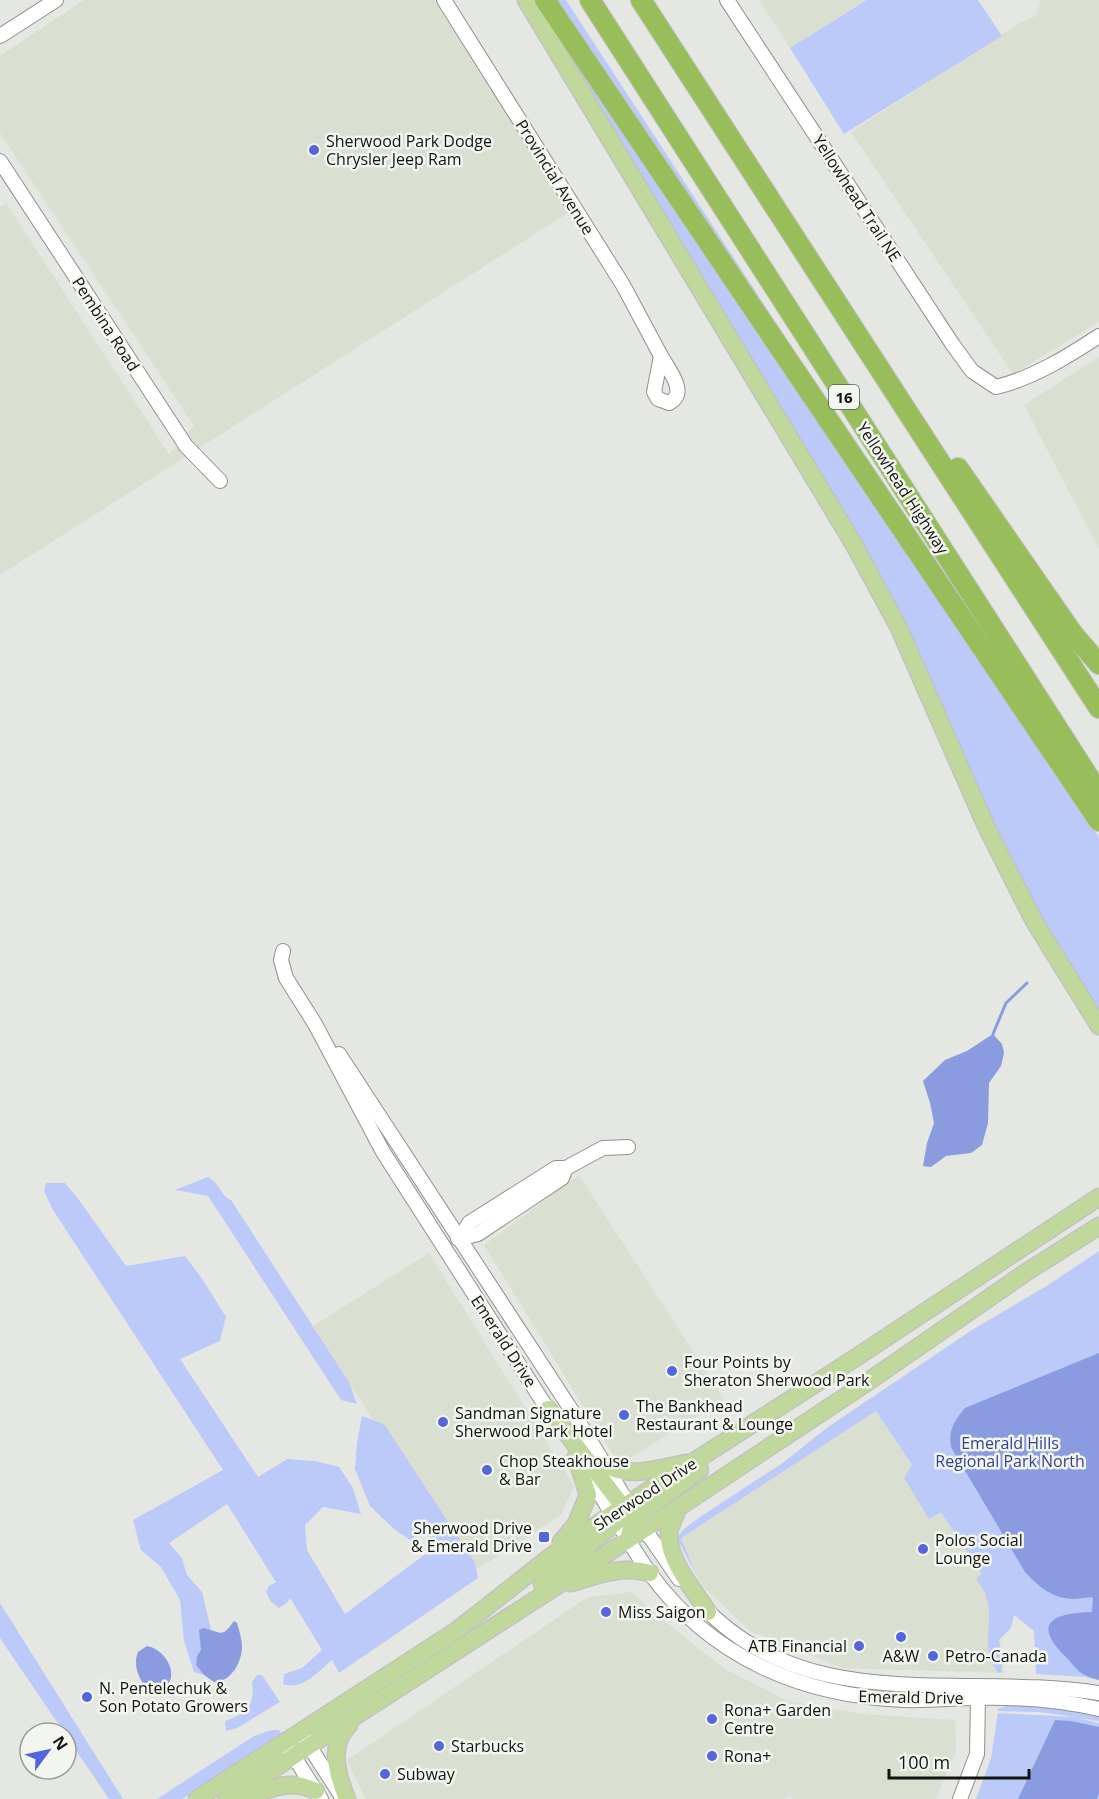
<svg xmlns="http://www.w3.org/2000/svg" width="1099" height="1799" font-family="'Open Sans',sans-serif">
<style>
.built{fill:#d9dfd1}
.green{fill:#bccafa}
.water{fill:#8a9be0}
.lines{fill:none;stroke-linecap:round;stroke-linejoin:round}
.stream{stroke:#8a9be0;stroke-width:3}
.canal{stroke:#8a9be0;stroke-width:10}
.minor-casing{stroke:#8f928c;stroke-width:16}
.major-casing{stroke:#c2c2c1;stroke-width:19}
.highway-casing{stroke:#c2c2c1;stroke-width:22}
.minor{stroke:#fff;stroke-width:14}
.major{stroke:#c1d89d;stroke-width:16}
.highway{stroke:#97be5b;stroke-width:20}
.poi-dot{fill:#56d;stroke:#f3f6ef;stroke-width:2}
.labels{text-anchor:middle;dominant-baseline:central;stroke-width:5;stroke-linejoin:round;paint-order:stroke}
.shield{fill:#f3f6ef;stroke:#565854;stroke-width:1.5}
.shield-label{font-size:15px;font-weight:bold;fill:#131412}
.poi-label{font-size:16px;fill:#131412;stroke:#f3f6ef;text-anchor:start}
.street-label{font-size:16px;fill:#131412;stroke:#f3f6ef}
.park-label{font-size:16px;fill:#364193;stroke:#f3f6ef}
</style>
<rect width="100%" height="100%" fill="#e5e8e2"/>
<g class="built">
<polygon points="84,0 434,0 568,213 0,575 0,207 6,203 169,454 194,426 0,133 0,56"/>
<polygon points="759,0 867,0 790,48"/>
<polygon points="1041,0 1099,0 1099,322 1013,374 851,132 1023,21 1036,16"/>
<polygon points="1099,357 1099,549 1024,405"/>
<polygon points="579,1175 724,1399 629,1459 614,1456 484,1245"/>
<polygon points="429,1253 574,1486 561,1515 471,1573 313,1326"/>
<polygon points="876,1411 981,1569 992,1578 1004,1673 842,1668 750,1631 701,1585 680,1538"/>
<polygon points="632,1592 674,1629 728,1671 788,1701 863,1714 955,1720 956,1752 936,1799 793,1799 789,1795 784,1799 366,1799 347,1760 588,1597"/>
</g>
<g class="green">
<polygon points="550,0 566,0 864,458"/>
<polygon points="867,0 978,0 1002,36 844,134 790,48"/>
<polygon points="536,1 1099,837 1099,1013 1045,929 927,682"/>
<path d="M208 1177C222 1185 218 1193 231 1200L349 1382 357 1404 341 1400 208 1196 175 1190Z"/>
<path d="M46 1183H65L79 1200 126 1266 185 1256 203 1280 226 1317 220 1341 180 1359 258 1477 287 1459 315 1461 339 1467 353 1488 361 1514 323 1507 305 1525 307 1550 345 1614 436 1546 425 1533 410 1540 394 1529 370 1506 355 1469 357 1443 362 1416 384 1424 475 1563 478 1578 339 1673 332 1660C319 1671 302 1691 283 1684L284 1674 302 1668 322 1650 290 1598 287 1603 279 1608 271 1602 266 1592 269 1586 276 1582 227 1504 169 1543 182 1558 187 1575 202 1592 211 1629 204 1628 201 1650 197 1656 196 1665 204 1675 194 1672 184 1641 180 1600 161 1567 141 1550 133 1520 223 1470 53 1210 44 1191Z"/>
<path d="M1099 1251V1680L1085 1677 1036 1674 1034 1631 1014 1615 1011 1628 999 1640 1002 1672 999 1673C979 1653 994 1622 987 1599 985 1591 980 1585 976 1578L982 1574 941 1512 929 1519 904 1478 912 1465 876 1411 681 1538 697 1577 677 1538 684 1529 700 1517 784 1462 828 1427 972 1330 1048 1285Z"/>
<polygon points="0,1603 123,1799 109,1799 0,1638"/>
<path d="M257 1675H262L280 1702 237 1728 226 1731 225 1721C247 1714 255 1705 252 1682Z"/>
<polygon points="1010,1705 1063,1709 1099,1715 1099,1721 1078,1718 1099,1723 1099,1799 976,1799 991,1758 998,1713 1077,1717 1038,1712 998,1711 997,1709"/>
<polygon points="272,1730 278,1730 282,1733 282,1736 279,1740 182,1799 157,1799 254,1736"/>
</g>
<g class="water">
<polygon points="993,1034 1002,1044 1004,1053 1001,1066 989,1083 988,1123 982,1145 971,1153 946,1156 931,1167 923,1166 927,1143 934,1123 930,1103 923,1081 945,1060 967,1051"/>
<path d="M1099 1353V1598C1091 1596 1083 1598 1075 1599 1053 1599 1039 1587 1025 1572L951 1447C948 1431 954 1421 965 1408Z"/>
<path d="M1099 1612V1680C1079 1675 1078 1670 1065 1656 1026 1617 1064 1612 1099 1612Z"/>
<path d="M234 1621 237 1623C239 1630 242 1639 242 1647 242 1662 231 1682 214 1682L204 1675 196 1665 197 1656 201 1650 199 1630 204 1628C222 1632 221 1639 234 1621Z"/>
<path d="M147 1646C168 1649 187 1687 151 1692 140 1683 132 1666 138 1652Z"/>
<polygon points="1055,1720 1071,1721 1099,1727 1099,1793 1097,1799 1018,1799"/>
</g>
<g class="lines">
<polyline class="stream" points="993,1034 1006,1003 1027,983"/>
<polyline class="canal" points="1097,1612 1098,1597"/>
<g class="minor-casing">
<g id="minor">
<polyline points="444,0 623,285 661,356"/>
<path d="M727 0 953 345 972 371 996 387C1033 378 1067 357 1099 336"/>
<polyline points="0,36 56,0"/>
<polyline points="0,161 186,446 220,481"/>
<path d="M661 356C668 369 689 393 669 403L658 399 654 392Z"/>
<polyline points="283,951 281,960 286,978 315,1024 383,1152 552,1416"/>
<polyline points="339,1054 572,1411 626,1500"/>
<polyline points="460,1238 469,1223 556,1168 566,1168 603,1148 628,1147"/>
<polyline points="458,1239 478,1234 562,1178 566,1168"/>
<path d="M584 1468C606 1503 626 1539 649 1572 710 1657 801 1696 904 1700 928 1701 953 1698 977 1698 1018 1697 1059 1700 1099 1709"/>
<polyline points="639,1521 679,1579"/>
<path d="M702 1605C807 1718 964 1672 1099 1693"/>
<polyline points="304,1738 342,1797"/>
<polyline points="289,1749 321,1799"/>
<polyline points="960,1799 977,1754 978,1698"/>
</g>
</g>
<g class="major-casing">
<g id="major">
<polyline points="526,0 853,543 898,626 986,826 1034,921 1099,1026"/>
<polyline points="548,1409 630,1516"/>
<path d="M605 1465C630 1479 659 1468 686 1463"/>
<path d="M679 1507C675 1516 668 1528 669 1538 670 1562 695 1592 708 1612"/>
<polyline points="628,1540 632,1524 636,1516 700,1470"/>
<polyline points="561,1542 576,1524 588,1495 576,1457"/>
<path d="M571 1583C597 1575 622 1565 650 1573"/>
<polyline points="542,1584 621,1518"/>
<polyline points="197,1799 456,1631 550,1557 612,1514 843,1366 1099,1197"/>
<polyline points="227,1799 679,1507 866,1383 1028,1271 1099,1226"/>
<path d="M243 1799C269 1789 290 1778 316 1791"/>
<path d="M347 1799C337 1774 328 1746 349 1725"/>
</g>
</g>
<g class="highway-casing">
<g id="highway">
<polyline points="545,0 1099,821"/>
<polyline points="590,0 1099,793"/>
<polyline points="641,0 1099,708"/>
<polyline points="958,468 1073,634 1099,664"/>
</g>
</g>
<use href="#minor" class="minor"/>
<use href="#major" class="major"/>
<use href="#highway" class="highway"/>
</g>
<g class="poi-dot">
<circle cx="314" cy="150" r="6"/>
<circle cx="672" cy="1371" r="6"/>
<circle cx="624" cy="1415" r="6"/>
<circle cx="443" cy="1422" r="6"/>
<circle cx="487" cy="1470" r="6"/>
<rect x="538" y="1531" width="12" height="12" rx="3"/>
<circle cx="923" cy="1549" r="6"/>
<circle cx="606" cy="1612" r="6"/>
<circle cx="901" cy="1637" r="6"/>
<circle cx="859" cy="1646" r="6"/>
<circle cx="933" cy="1656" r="6"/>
<circle cx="87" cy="1697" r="6"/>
<circle cx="712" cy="1719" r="6"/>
<circle cx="439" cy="1746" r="6"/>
<circle cx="712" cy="1756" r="6"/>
<circle cx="385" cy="1774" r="6"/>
</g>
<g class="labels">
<rect class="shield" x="829" y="385" width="30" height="24" rx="4.5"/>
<g class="shield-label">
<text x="844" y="397">16</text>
</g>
<g class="poi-label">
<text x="326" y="141">Sherwood Park Dodge<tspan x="326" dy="18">Chrysler Jeep Ram</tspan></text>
<text x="684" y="1362">Four Points by<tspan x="684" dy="18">Sheraton Sherwood Park</tspan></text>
<text x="636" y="1406">The Bankhead<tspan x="636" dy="18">Restaurant &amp; Lounge</tspan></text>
<text x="455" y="1413">Sandman Signature<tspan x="455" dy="18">Sherwood Park Hotel</tspan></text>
<text x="499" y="1461">Chop Steakhouse<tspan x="499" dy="18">&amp; Bar</tspan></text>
<text x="532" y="1528" text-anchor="end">Sherwood Drive<tspan x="532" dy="18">&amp; Emerald Drive</tspan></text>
<text x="935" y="1540">Polos Social<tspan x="935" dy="18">Lounge</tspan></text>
<text x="618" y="1612">Miss Saigon</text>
<text x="847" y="1646" text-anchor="end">ATB Financial</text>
<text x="901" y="1656" text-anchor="middle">A&amp;W</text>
<text x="945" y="1656">Petro-Canada</text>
<text x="99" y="1688">N. Pentelechuk &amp;<tspan x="99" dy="18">Son Potato Growers</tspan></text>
<text x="724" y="1710">Rona+ Garden<tspan x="724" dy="18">Centre</tspan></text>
<text x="451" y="1746">Starbucks</text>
<text x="724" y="1756">Rona+</text>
<text x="397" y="1774">Subway</text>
</g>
<g class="street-label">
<text transform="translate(555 177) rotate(58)">Provincial Avenue</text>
<text transform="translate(857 198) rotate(57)">Yellowhead Trail NE</text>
<text transform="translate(106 324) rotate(57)">Pembina Road</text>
<text transform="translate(903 488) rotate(57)">Yellowhead Highway</text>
<text transform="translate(504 1341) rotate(57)">Emerald Drive</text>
<text transform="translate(645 1494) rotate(-33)">Sherwood Drive</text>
<text transform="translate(911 1697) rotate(1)">Emerald Drive</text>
</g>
<g class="park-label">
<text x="1010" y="1443">Emerald Hills<tspan x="1010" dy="18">Regional Park North</tspan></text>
</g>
</g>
<g transform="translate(48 1751) rotate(57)"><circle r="28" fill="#f3f6ef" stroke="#999c97" stroke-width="1.5"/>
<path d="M0-4.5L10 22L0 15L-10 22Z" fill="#5566dd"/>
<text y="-9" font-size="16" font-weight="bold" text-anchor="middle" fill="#131412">N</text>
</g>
<path d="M889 1769v9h140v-9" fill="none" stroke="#131412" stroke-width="3"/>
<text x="898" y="1769" font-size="18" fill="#131412" stroke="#f3f6ef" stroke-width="4.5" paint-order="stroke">100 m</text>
</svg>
